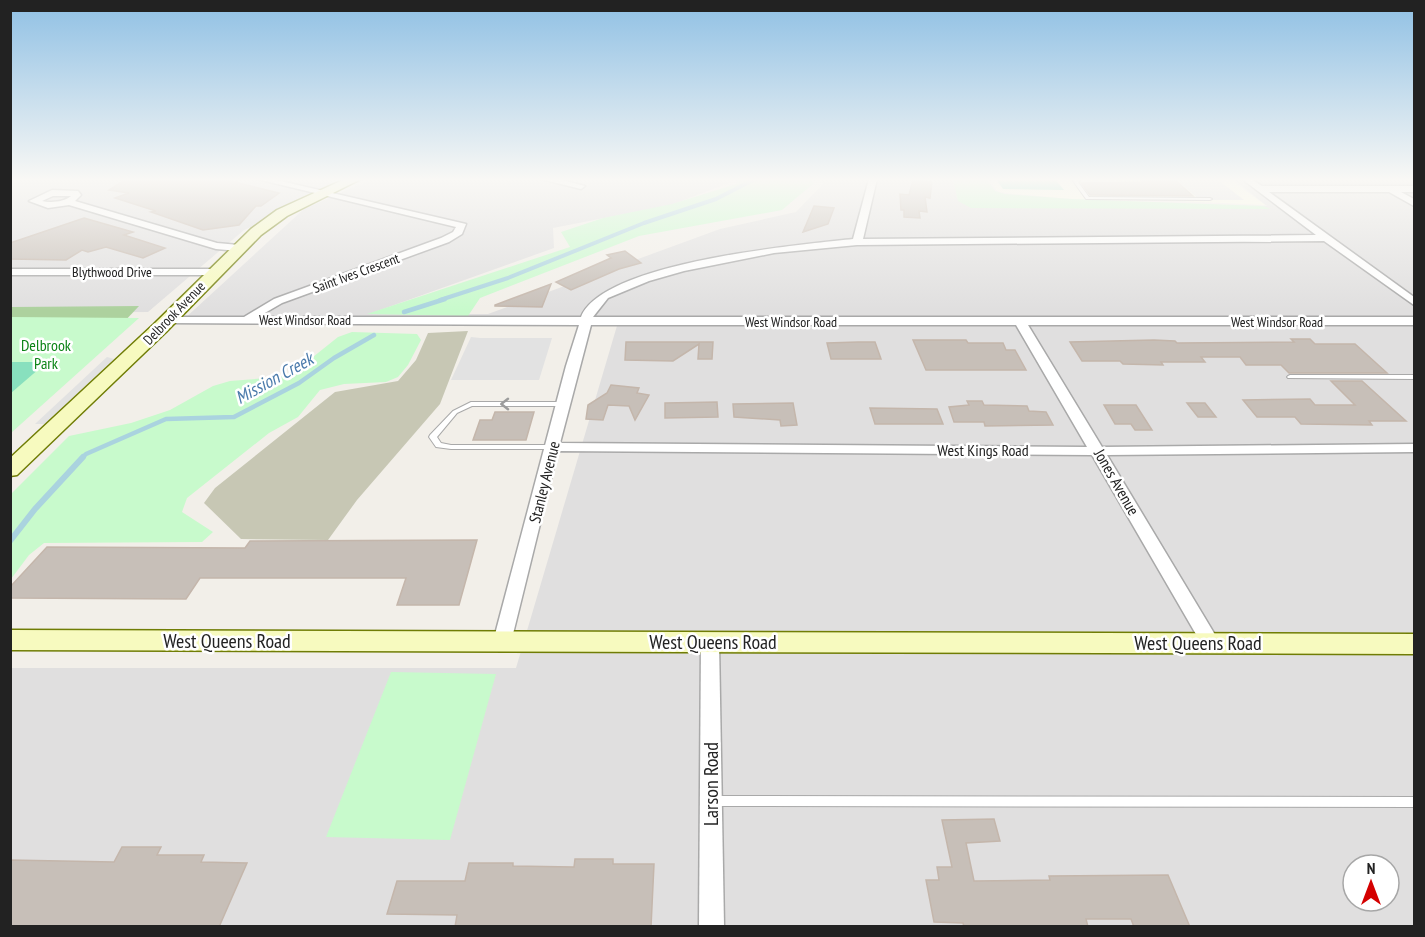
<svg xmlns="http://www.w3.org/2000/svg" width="1425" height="937" font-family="'PT Sans Narrow',sans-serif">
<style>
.residential{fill:#e0dfdf;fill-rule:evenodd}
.education{fill:#ffffe5}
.construction{fill:#c7c7b4}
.forest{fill:#add19e}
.park{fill:#c8facc}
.pitch{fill:#88e0be}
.parking{fill:#e2e2e2}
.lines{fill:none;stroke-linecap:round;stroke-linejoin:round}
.stream-far2{stroke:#aad3df;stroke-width:4}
.stream-far1{stroke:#aad3df;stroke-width:4.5}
.stream{stroke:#aad3df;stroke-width:6}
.building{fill:#c7bfb8;stroke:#c4b6ab;stroke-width:1.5}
.lane-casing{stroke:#a9a9a9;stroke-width:2}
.street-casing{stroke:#a9a9a9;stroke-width:3}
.secondary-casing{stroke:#707d05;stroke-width:3}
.lane{fill:#fff;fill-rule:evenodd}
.street{fill:#fff;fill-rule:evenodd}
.secondary{fill:#f7fabf;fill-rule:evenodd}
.oneway{stroke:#9c9c9c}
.labels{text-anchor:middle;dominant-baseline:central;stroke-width:5;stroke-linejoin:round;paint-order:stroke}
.far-street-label{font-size:14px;fill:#222;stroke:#fff}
.park-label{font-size:16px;fill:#0c8416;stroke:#fff}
.street-label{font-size:16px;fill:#222;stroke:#fff}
.water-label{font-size:18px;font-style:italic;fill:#4a7aab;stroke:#fff}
.near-street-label{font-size:20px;fill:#222;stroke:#fff}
</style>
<rect width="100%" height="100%" fill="#f2efe9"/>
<g class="residential">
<polygon points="10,179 355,179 244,230 148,312 11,313"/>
<path d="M372 179H731L729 183 671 205 553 228 554 248 369 314H488L720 229 796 212 823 184 822 179H970L979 202 1267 206 1233 179H1414V926H11V668H516L619 319 183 320 304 209ZM1353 865H1389V901H1353Z"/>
</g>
<polygon class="education" points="990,179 1230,179 1265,205 1135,199 1072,199 1005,193 997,191"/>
<polygon class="construction" points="468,331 440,404 357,500 328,540 241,539 204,503 215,488 335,392 398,381 416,360 428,333"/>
<polygon class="forest" points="139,306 123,323 11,322 11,307"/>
<g class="park">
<polygon points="739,179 812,179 814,183 782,210 639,236 480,298 468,316 367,314 570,247 561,232 603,218 672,204 736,184"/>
<polygon points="953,179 987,179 995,191 1005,194 1071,199 1263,206 1270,209 971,208 958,201"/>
<polygon points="11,317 139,318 11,433"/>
<polygon points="352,332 417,334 421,340 408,365 398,377 386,382 344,384 320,390 298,417 269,433 187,498 182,512 213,532 202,542 44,543 29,555 11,579 11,494 69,436 131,423 170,410 213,386 230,381 280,377 298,369 338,337"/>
<polygon points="391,672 496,674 450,840 326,837"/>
</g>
<g class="pitch">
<polygon points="996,179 1055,179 1064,190 1003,189"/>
<polygon points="11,362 47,362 11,393"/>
</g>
<g class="parking">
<polygon points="1175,179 1217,179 1244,200 1200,200"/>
<polygon points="471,337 480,338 552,338 539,380 451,380"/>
<polygon points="107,357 114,359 45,424 35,424"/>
</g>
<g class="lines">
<polyline class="stream-far2" points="440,300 508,278 644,223 716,199 755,179"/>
<g class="stream-far1">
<polyline points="404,312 445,299"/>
<polyline points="82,458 86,454 166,419 234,417 299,383 334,358 374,335"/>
</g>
<polyline class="stream" points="10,541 35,509 83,457"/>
</g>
<g class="building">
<polygon points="126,179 223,179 279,193 261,206 256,206 239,225 203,230 151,212 156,211 115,198 129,193 109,190"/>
<polygon points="1140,179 1174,179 1193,196 1090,195 1081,183 1143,182"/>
<polygon points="913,180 932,182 930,198 925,197 927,212 919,211 920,218 904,217 904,210 901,210 900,194 909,195"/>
<polygon points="814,206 834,208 828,224 803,232"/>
<polygon points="84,218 133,232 124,235 165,248 143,258 106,247 88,252 82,250 66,260 10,259 10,243"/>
<polygon points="625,251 641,263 619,269 571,290 556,282 611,258 607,255"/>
<polygon points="551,284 542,307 495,306 495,305"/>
<polygon points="1291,339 1310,339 1315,344 1355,344 1387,373 1289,373 1281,365 1246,365 1240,357 1201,357 1205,362 1161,362 1163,365 1123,364 1120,361 1082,361 1070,342 1154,340 1175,341 1177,343 1294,342"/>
<polygon points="913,340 966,340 968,343 1003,343 1006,350 1015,350 1026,370 926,370"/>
<polygon points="626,342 713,342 712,359 698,359 699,344 673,361 625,360"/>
<polygon points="858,342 875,342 881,359 831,359 827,343"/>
<polygon points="1331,381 1362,381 1406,421 1369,421 1372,425 1301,424 1295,417 1257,417 1243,400 1310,399 1315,405 1355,405"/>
<polygon points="611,385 639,388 637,393 649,395 635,420 629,406 608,405 603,420 586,419 588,405 607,393"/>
<polygon points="967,401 982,401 984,405 1027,406 1029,411 1046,412 1053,425 985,426 984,422 954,422 949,407 969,405"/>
<polygon points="717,402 718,417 665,418 665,403"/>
<polygon points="793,403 797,425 781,426 780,420 734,417 733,404"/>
<polygon points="1187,403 1205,403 1216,417 1198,417"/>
<polygon points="1104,405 1136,405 1152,430 1135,430 1131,424 1115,424"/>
<polygon points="870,408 937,409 943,424 875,424"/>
<polygon points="495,412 534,412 526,440 473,440 480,420 492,420"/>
<polygon points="477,540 459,605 397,605 406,578 200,578 186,599 10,598 10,587 47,547 245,548 250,541"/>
<polygon points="994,819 1000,841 966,843 974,881 1050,880 1049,876 1168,875 1190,927 1134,927 1131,919 1086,919 1088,927 964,927 963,923 934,922 926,880 939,880 937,867 952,867 942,820"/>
<polygon points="122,847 161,847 157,855 204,855 201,862 247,863 219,927 10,927 10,860 114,862"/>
<polygon points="575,859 613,859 613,864 654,864 651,927 455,927 457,915 387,914 397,881 465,881 469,863 513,863 513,866 574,867"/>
</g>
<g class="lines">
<g class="lane-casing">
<g id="lane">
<polygon points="1077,179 1083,179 1078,182 1089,197 1210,198 1212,199 1210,200 1088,199 1086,199 1073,181"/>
<polygon points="1290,375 1414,375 1414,379 1288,378 1287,377 1288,376"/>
<polygon points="471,402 564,402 567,404 564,406 472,406 457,413 437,437 441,443 451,445 555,445 556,447 555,449 451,449 436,447 429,437 430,435 453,411"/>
<polygon points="714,796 1414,797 1414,807 714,806 710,805 708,801 710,797"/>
</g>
</g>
<g class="street-casing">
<g id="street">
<path d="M257 179H272L466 224 462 234 449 242 282 303 258 317H581C603 262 798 245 853 239L869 179H877L863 239 1316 235 1242 179H1251L1262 186H1414V192H1401L1414 199V206L1389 192H1269L1414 297V305L1324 241 857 245 774 253 684 271 649 281 608 298 593 317H1414V325H1028L1102 447 1414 444V452L1107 455 1220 643 1218 648 1211 650 1204 648 1092 455 558 451 511 642 509 647 502 649 495 647 493 642 566 366 579 325 164 323V319L168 317H244L274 299 441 238 453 232 456 227ZM591 325H1016L1087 447 560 443Z"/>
<polygon points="541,179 558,179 585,186 581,189"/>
<path d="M52 190 78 191 81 195 75 201 217 243 239 245 244 248 239 251 216 249 69 205 48 208 29 201ZM53 196H71C64 202 51 203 42 201Z"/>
<polygon points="10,269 213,269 218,272 213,275 10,275"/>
<polygon points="710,635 717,637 719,642 724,926 699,926 701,642 703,637"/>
</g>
</g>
<g class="secondary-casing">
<g id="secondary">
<polygon points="345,179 361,179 287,216 261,235 166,332 17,475 10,476 10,458 154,324 251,229 277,210"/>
<polygon points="10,630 1414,634 1414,654 10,650"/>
</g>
</g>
<use href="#lane" class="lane"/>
<use href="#street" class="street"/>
<use href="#secondary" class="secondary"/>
</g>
<defs><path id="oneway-chevron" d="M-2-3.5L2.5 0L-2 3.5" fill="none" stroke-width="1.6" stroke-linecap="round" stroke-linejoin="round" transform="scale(1.5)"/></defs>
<use class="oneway" href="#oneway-chevron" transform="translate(505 404) rotate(-180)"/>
<linearGradient id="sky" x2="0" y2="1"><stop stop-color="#8fc0e4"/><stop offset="0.58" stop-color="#f9f8f5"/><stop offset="1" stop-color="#f9f8f5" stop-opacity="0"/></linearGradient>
<rect width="1425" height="310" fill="url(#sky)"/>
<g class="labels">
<g class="far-street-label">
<text x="112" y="272">Blythwood Drive</text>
<text transform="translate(356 273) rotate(-20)">Saint Ives Crescent</text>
<text transform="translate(174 313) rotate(-46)">Delbrook Avenue</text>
<text x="305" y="320">West Windsor Road</text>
<text x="791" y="322">West Windsor Road</text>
<text x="1277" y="322">West Windsor Road</text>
</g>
<g class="park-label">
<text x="46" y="345">Delbrook<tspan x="46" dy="18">Park</tspan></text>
</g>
<g class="street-label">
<text x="983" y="450">West Kings Road</text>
<text transform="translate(544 482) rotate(-76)">Stanley Avenue</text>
<text transform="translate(1117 482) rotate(60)">Jones Avenue</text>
</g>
<g class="water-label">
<text transform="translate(274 378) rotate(-29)">Mission Creek</text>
</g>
<g class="near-street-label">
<text x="227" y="641">West Queens Road</text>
<text x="713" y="642">West Queens Road</text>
<text x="1198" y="643">West Queens Road</text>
<text transform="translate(711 784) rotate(-90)">Larson Road</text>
</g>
</g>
<rect width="1425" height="937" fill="none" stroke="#222222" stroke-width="24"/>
<g transform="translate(1371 883)"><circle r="28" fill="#ffffff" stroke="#a7a7a7" stroke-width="1.5"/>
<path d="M0-4.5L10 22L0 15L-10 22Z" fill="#d40000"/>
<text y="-9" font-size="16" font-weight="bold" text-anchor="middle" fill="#222222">N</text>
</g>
</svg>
